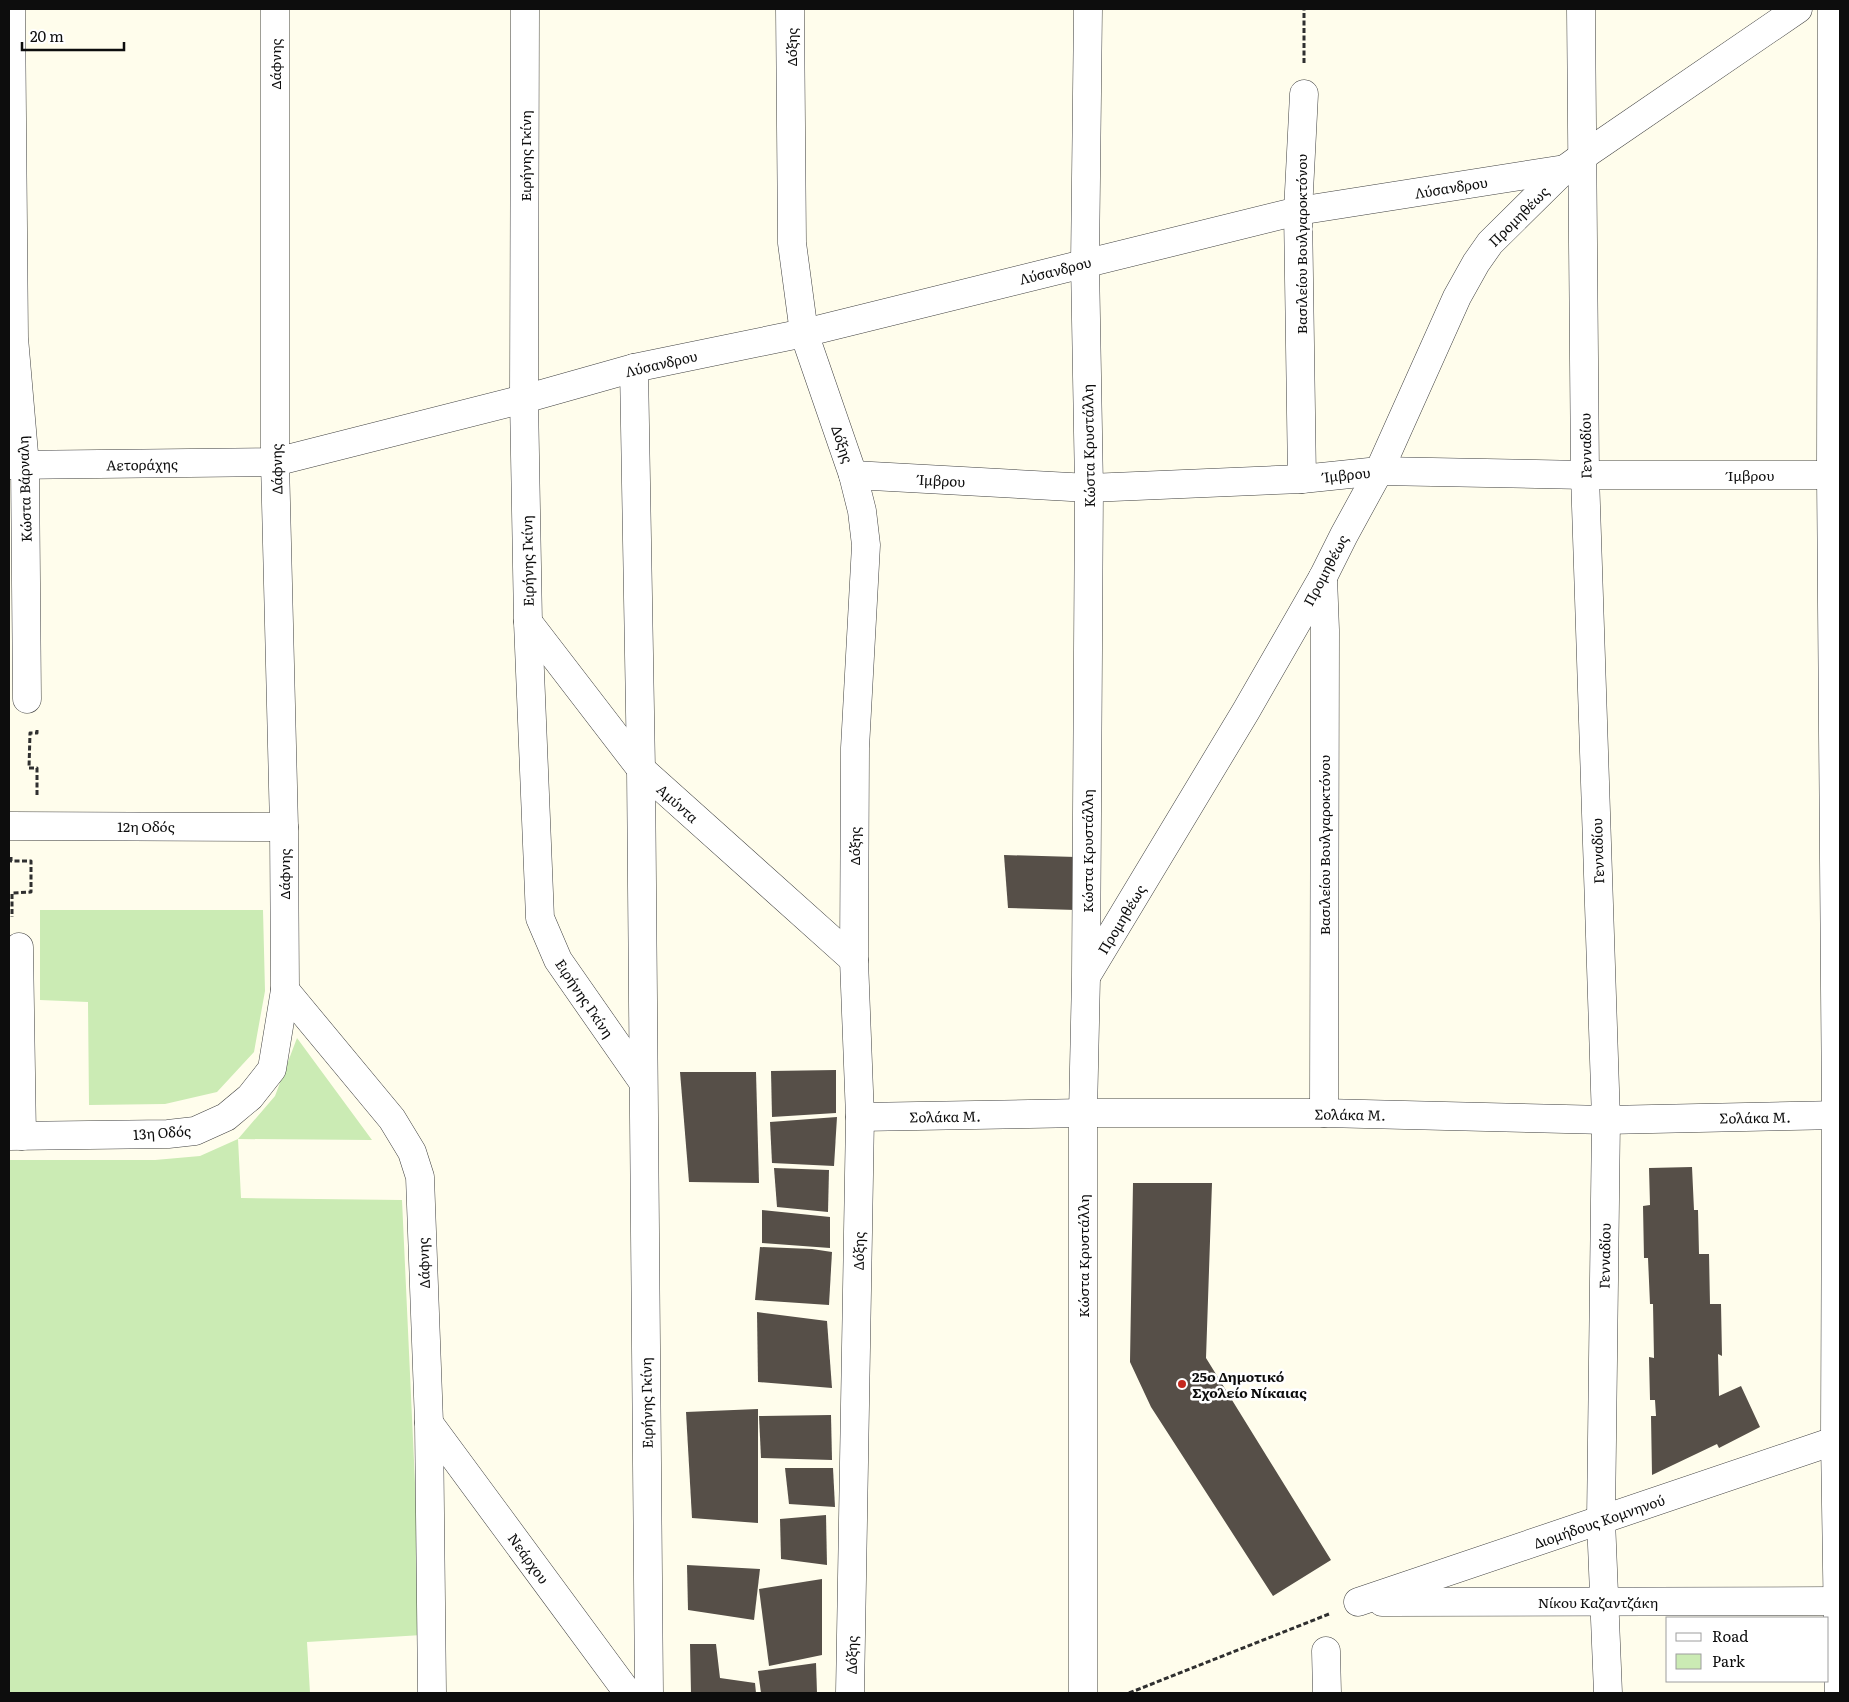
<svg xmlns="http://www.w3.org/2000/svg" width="1849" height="1702" font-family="Literata,serif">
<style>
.green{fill:#cbebb4}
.building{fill:#564f48}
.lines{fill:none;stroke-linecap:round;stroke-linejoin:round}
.minor-casing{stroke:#404040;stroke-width:29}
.path{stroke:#2f2f2f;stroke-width:3;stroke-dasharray:5 2.5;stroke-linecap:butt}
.minor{stroke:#fff;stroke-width:28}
.poi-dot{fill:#c3281e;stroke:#fff;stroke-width:2}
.labels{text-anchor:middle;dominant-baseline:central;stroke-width:5;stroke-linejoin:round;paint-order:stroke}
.street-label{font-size:14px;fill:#0d0d0d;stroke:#fff}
.poi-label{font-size:14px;font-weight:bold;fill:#0d0d0d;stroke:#fff;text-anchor:start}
</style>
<rect width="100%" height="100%" fill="#fffdec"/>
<g class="green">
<polygon points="40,910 263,910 265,991 254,1052 217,1092 165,1104 89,1105 88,1002 40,1000"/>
<polygon points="297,1038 372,1140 238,1139 241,1198 402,1200 422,1635 307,1642 310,1693 9,1693 9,1160 155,1160 200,1156 238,1139 275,1096"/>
</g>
<g class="building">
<polygon points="1004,855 1076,857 1076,910 1008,908"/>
<polygon points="836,1070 836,1113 772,1117 771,1071"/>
<polygon points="680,1072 756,1072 759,1183 689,1182"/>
<polygon points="837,1117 834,1166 772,1163 770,1122"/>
<polygon points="1692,1167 1694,1210 1698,1210 1699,1254 1709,1254 1710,1304 1721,1304 1722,1356 1718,1354 1719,1396 1741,1386 1760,1427 1719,1448 1717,1444 1652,1475 1651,1416 1656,1416 1655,1400 1650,1400 1649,1357 1654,1358 1653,1304 1650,1304 1648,1258 1644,1258 1643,1206 1650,1205 1649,1168"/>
<polygon points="774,1168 829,1170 828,1212 777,1207"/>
<polygon points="1133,1183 1212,1183 1206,1358 1331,1560 1273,1596 1151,1407 1130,1362"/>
<polygon points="762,1210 830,1217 830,1248 762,1243"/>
<polygon points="760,1247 812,1249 832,1252 829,1305 755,1300"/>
<polygon points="757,1312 827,1321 832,1388 758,1382"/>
<polygon points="758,1409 758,1523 692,1518 686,1412"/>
<polygon points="831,1415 832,1460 761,1458 759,1416"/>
<polygon points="785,1468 833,1468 835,1507 789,1504"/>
<polygon points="826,1515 827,1565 781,1559 780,1519"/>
<polygon points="687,1565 760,1569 754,1620 688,1610"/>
<polygon points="822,1579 822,1655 769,1666 759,1589"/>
<polygon points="690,1644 716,1644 720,1678 755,1683 756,1693 691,1693"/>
<polygon points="816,1663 817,1693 761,1693 758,1671"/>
</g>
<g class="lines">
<g class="minor-casing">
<g id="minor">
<polyline points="11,9 14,338 25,465 27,699"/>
<polyline points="525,9 524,399 528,622 540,918 558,960 643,1082"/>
<polyline points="790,9 792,243 804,333 853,475 862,511 866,545 855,748 854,960 860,1117 850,1693"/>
<polyline points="1581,9 1585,475 1606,1120 1601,1520 1608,1693"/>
<polyline points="1832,9 1831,475 1836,1115 1835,1441 1839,1693"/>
<polyline points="634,368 641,769 649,1693"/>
<polyline points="9,465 275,462 524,399 634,368 804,333 1298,211 1565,169"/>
<polyline points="853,475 1089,488 1302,479 1379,471 1585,475 1840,475"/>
<polyline points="1302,479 1298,211 1304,94"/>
<polyline points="1323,577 1325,630 1324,1113"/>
<polyline points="528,622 641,769 854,960"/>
<polyline points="9,826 284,827"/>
<polyline points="19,947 22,1136"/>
<polyline points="1087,975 1246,711 1323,577 1344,535 1379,471 1457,297 1476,263 1490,243 1565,169 1583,156 1798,9"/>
<polyline points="285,990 392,1119 412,1152 420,1177 429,1423 432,1693"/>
<polyline points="860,1117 1083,1113 1324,1113 1606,1120 1840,1115"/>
<polyline points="9,1136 168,1134 195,1131 226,1117 250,1097 272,1069 285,990 284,827 275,462 275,9"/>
<polyline points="429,1423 628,1693"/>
<polyline points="1358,1602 1840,1439"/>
<polyline points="1382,1602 1838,1601"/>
<polyline points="1326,1651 1327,1693"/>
<polyline points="1083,1693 1083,1113 1086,977 1089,488 1085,263 1088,9"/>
</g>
</g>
<g class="path">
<polyline points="1304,63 1304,9"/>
<polyline points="37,795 37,768 29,768 30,733 37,733 37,728"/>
<polyline points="11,857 11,861 31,861 31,892 12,893 12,917"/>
<polyline points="1129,1693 1329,1614"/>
</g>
<use href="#minor" class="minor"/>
</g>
<circle class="poi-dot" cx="1182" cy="1384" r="5"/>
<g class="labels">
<g class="street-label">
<text transform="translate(791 47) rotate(-90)">Δόξης</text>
<text transform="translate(275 64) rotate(-90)">Δάφνης</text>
<text transform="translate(525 156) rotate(-90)">Ειρήνης Γκίνη</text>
<text transform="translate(1451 187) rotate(-9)">Λύσανδρου</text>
<text transform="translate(1518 216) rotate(-45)">Προμηθέως</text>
<text transform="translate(1301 244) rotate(-90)">Βασιλείου Βουλγαροκτόνου</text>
<text transform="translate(1055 270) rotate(-14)">Λύσανδρου</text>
<text transform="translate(661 363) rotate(-13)">Λύσανδρου</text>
<text transform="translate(843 444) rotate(71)">Δόξης</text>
<text transform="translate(1088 446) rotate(-91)">Κώστα Κρυστάλλη</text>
<text transform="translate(1585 446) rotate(-91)">Γενναδίου</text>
<text transform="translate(142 464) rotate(-1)">Αετοράχης</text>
<text transform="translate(276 469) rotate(-91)">Δάφνης</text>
<text transform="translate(1347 474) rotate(-6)">Ίμβρου</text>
<text x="1751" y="475">Ίμβρου</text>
<text transform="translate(942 480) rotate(3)">Ίμβρου</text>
<text transform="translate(24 489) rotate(-92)">Κώστα Βάρναλη</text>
<text transform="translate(527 561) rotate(-91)">Ειρήνης Γκίνη</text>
<text transform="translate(1325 570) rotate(-62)">Προμηθέως</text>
<text transform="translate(678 803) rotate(42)">Αμύντα</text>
<text x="146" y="826">12η Οδός</text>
<text transform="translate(1324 845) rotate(-90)">Βασιλείου Βουλγαροκτόνου</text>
<text transform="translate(854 846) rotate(-90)">Δόξης</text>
<text transform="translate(1087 851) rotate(-90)">Κώστα Κρυστάλλη</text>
<text transform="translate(1597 851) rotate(-92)">Γενναδίου</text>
<text transform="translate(284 874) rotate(-90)">Δάφνης</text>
<text transform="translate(1121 919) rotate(-59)">Προμηθέως</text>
<text transform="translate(585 998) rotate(56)">Ειρήνης Γκίνη</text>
<text transform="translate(1350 1114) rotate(1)">Σολάκα Μ.</text>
<text transform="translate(945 1116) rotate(-1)">Σολάκα Μ.</text>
<text transform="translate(1755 1117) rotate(-1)">Σολάκα Μ.</text>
<text transform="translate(162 1132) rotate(-4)">13η Οδός</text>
<text transform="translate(858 1251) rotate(-89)">Δόξης</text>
<text transform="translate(1083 1256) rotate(-90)">Κώστα Κρυστάλλη</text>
<text transform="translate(1604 1256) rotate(-89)">Γενναδίου</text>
<text transform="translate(423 1263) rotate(-92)">Δάφνης</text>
<text transform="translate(646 1403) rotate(-91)">Ειρήνης Γκίνη</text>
<text transform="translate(1599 1521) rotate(-19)">Διομήδους Κομνηνού</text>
<text transform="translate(529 1558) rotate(54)">Νεάρχου</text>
<text x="1598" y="1602">Νίκου Καζαντζάκη</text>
<text transform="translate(851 1655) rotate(-89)">Δόξης</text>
</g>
<g class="poi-label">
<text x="1192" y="1376">25o Δημοτικό<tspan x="1192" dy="16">Σχολείο Νίκαιας</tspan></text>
</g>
</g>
<rect width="1849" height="1702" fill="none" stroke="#0d0d0d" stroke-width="20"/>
<rect x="1666" y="1617" width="162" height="65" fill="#ffffff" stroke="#9e9e9e"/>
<rect x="1676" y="1633" width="25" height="8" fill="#ffffff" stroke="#9e9e9e"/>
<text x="1712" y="1642" font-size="15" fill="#0d0d0d">Road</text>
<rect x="1676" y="1654" width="25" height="15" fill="#cbebb4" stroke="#9e9e9e"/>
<text x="1712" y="1667" font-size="15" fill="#0d0d0d">Park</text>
<path d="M22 42v8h102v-8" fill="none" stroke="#0d0d0d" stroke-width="2.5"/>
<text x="30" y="42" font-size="15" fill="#0d0d0d" stroke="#ffffff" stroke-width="4" paint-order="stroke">20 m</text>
</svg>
